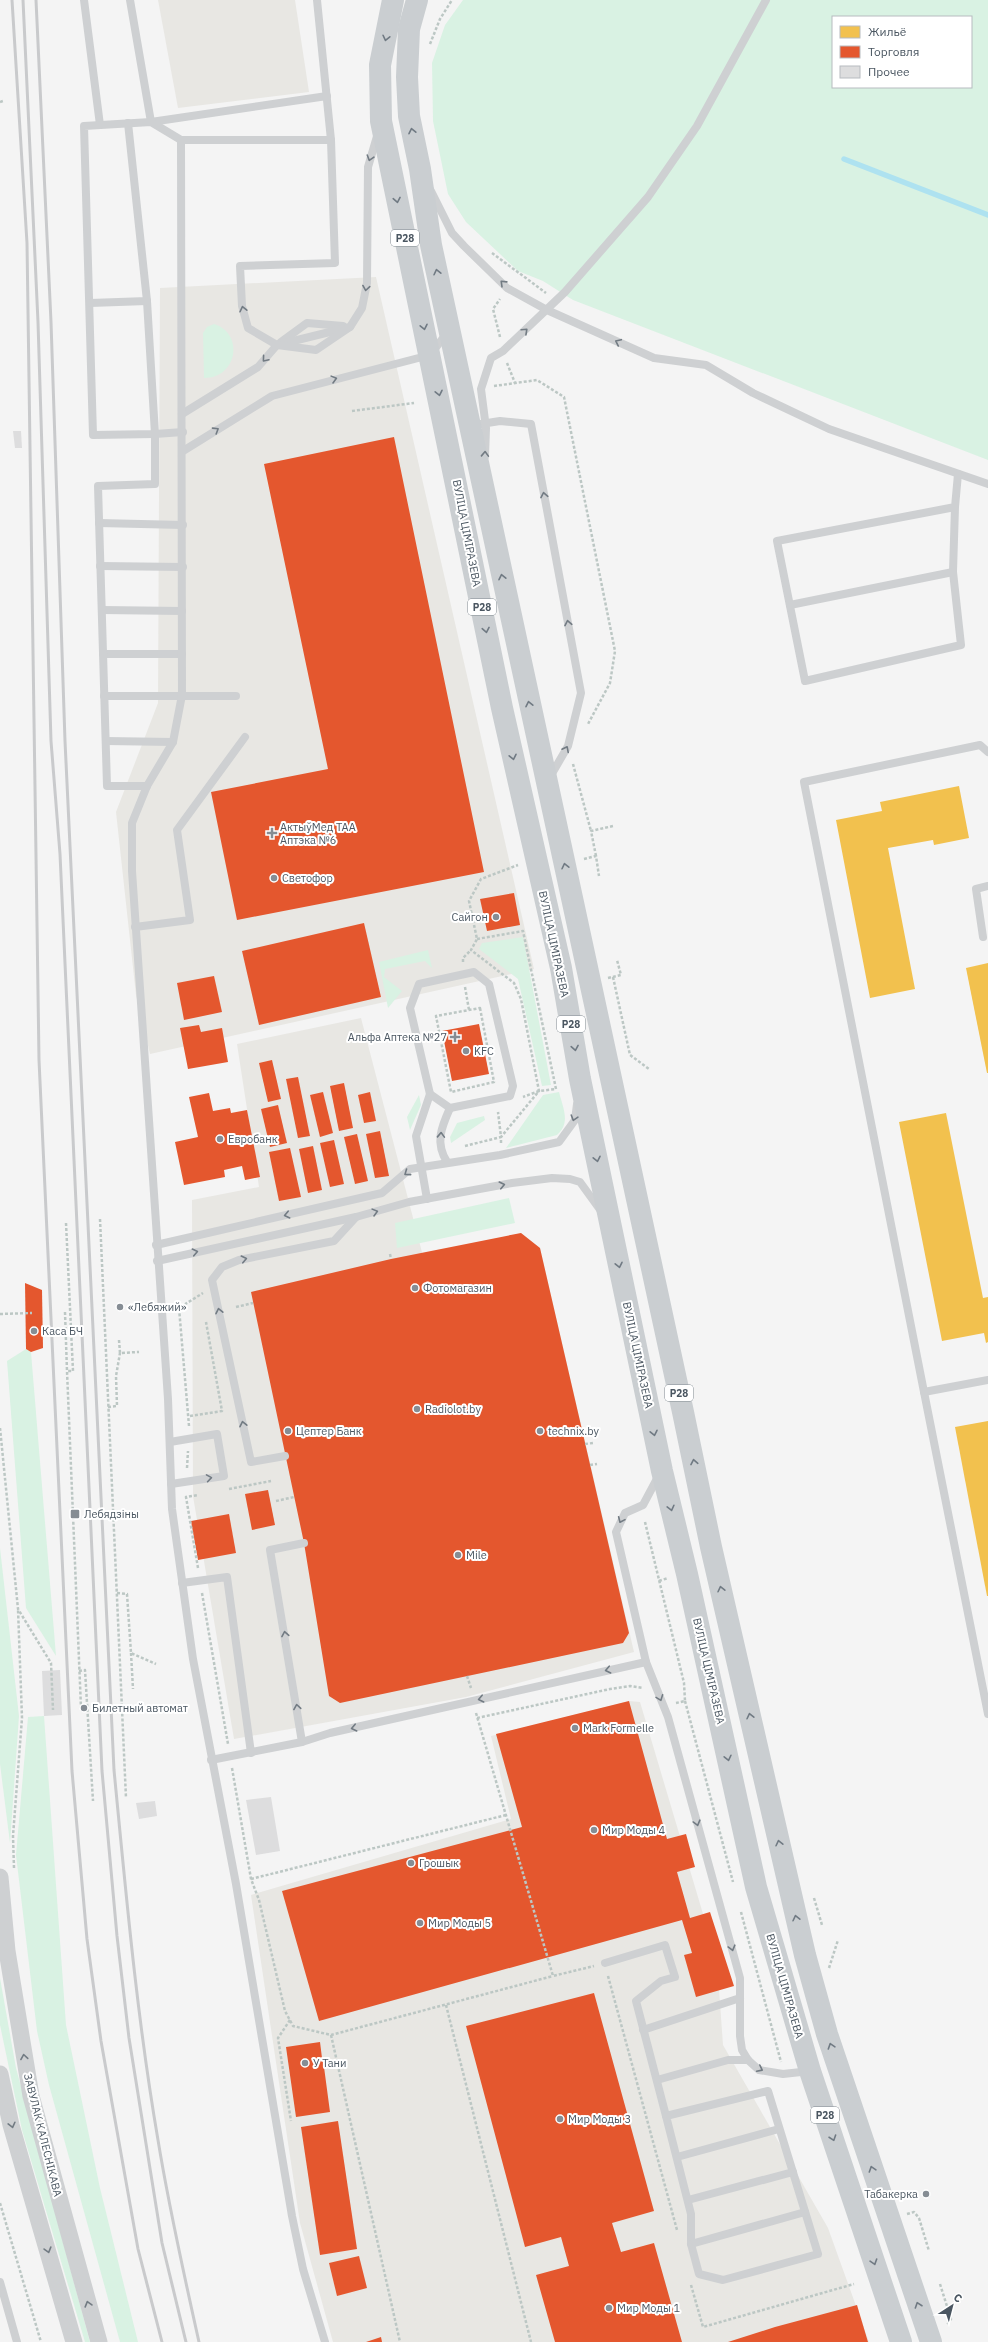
<svg xmlns="http://www.w3.org/2000/svg" width="988" height="2342" font-family="'IBM Plex Sans',sans-serif">
<style>
.commercial{fill:#e8e7e3}
.green{fill:#d9f2e3;fill-rule:evenodd}
.homes{fill:#f2c14e}
.shops{fill:#e4572e}
.lines{fill:none;stroke-linecap:round;stroke-linejoin:round}
.stream{stroke:#aee2f0;stroke-width:5.5}
.building{fill:#ddddde}
.path{stroke:#bcc7c4;stroke-width:2.5;stroke-dasharray:3 2;stroke-linecap:butt}
.lane{stroke:#ced0d2;stroke-width:8}
.street{stroke:#ced0d2;stroke-width:17}
.primary{stroke:#caced1;stroke-width:22}
.rail{stroke:#c9cacc;stroke-width:3}
.oneway{stroke:#707a83}
.oneway2{stroke:#727b83}
.poi-dot{fill:#868d94;stroke:#fff;stroke-width:1.5}
.labels{text-anchor:middle;dominant-baseline:central;stroke-width:4;stroke-linejoin:round;paint-order:stroke}
.shield{fill:#fff;stroke:#808990;stroke-width:1}
.shield-label{font-size:10px;font-weight:bold;fill:#4a5661}
.street-label{font-size:11px;fill:#4a5661;stroke:#fff}
.poi-label{font-size:11px;fill:#4a5661;stroke:#fff;text-anchor:start}
</style>
<rect width="100%" height="100%" fill="#f4f4f4"/>
<g class="commercial">
<polygon points="158,0 295,0 309,92 178,108"/>
<polygon points="376,277 534,969 150,1054 136,995 116,812 158,703 160,288"/>
<polygon points="361,1018 424,1260 521,1233 540,1248 634,1652 466,1697 234,1739 193,1496 192,1200 259,1187 237,1044"/>
<polygon points="629,1701 640,1702 717,1961 723,2045 828,2228 869,2342 333,2342 300,2223 251,1895 511,1819 491,1736"/>
</g>
<g class="green">
<path d="M463 0H988V460L573 300 543 281 518 271 466 222 448 194 433 121 432 63 445 25ZM833 17H971V87H833Z"/>
<path d="M214 324C244 333 238 378 204 378L203 333 207 327Z"/>
<polygon points="523,937 551,1085 542,1086 518,979 479,949 482,943"/>
<polygon points="428,950 432,968 425,961 385,969 384,977 402,991 388,1008 379,962"/>
<path d="M559 1092C563 1108 571 1123 557 1135L506 1148 543 1095Z"/>
<polygon points="419,1095 421,1105 410,1130 407,1117"/>
<polygon points="484,1116 485,1120 451,1143 450,1137 457,1123"/>
<polygon points="509,1198 515,1223 397,1248 395,1223"/>
<polygon points="26,1349 31,1352 56,1656 26,1608 7,1361"/>
<polygon points="0,1548 19,1716 10,1843 0,1764"/>
<polygon points="44,1716 66,2025 100,2188 138,2342 120,2342 49,2085 37,2031 16,1855 28,1717"/>
<polygon points="0,1978 16,2068 90,2342 85,2342 22,2130 0,2025"/>
</g>
<g class="homes">
<polygon points="959,786 969,838 934,845 933,840 888,848 915,989 870,998 836,820 882,811 880,802"/>
<polygon points="988,963 988,1073 987,1073 966,968"/>
<polygon points="946,1113 983,1298 988,1297 988,1342 986,1343 984,1333 942,1341 899,1122"/>
<polygon points="988,1421 988,1596 987,1596 955,1427"/>
</g>
<g class="shops">
<polygon points="394,437 484,872 237,920 211,792 328,769 264,464"/>
<polygon points="514,893 520,925 487,931 480,899"/>
<polygon points="364,923 381,997 259,1025 242,951"/>
<polygon points="214,976 222,1012 184,1020 177,983"/>
<polygon points="479,1024 489,1074 452,1081 442,1031"/>
<polygon points="199,1025 201,1032 222,1028 228,1062 188,1069 180,1028"/>
<polygon points="272,1060 281,1099 268,1102 259,1063"/>
<polygon points="298,1077 310,1136 298,1138 286,1079"/>
<polygon points="344,1083 353,1128 339,1131 330,1086"/>
<polygon points="323,1092 333,1133 320,1137 310,1095"/>
<polygon points="370,1092 376,1121 364,1123 358,1095"/>
<polygon points="209,1093 213,1111 230,1108 231,1113 247,1110 260,1177 245,1180 242,1166 224,1170 225,1177 184,1185 175,1142 198,1137 189,1097"/>
<polygon points="278,1105 287,1143 270,1147 261,1109"/>
<polygon points="380,1131 389,1176 375,1178 366,1134"/>
<polygon points="357,1134 368,1181 355,1184 344,1137"/>
<polygon points="334,1140 344,1184 330,1187 320,1143"/>
<polygon points="313,1146 322,1190 308,1193 299,1149"/>
<polygon points="290,1148 301,1197 279,1201 269,1152"/>
<polygon points="521,1233 540,1248 629,1633 623,1643 340,1703 329,1696 304,1543 251,1292 391,1259"/>
<polygon points="25,1283 42,1290 43,1348 31,1352 26,1349"/>
<polygon points="268,1490 275,1525 252,1530 245,1494"/>
<polygon points="229,1514 236,1553 198,1560 191,1521"/>
<polygon points="629,1701 667,1839 686,1834 695,1867 677,1872 690,1918 710,1912 734,1986 696,1997 684,1955 692,1953 682,1920 319,2021 282,1891 522,1827 496,1734"/>
<polygon points="594,1993 654,2211 612,2223 621,2252 654,2243 682,2342 555,2342 536,2275 569,2266 561,2237 525,2247 466,2026"/>
<polygon points="320,2042 322,2058 327,2057 329,2067 324,2067 330,2112 296,2117 286,2047"/>
<polygon points="338,2121 357,2249 320,2255 301,2127"/>
<polygon points="359,2256 367,2288 337,2296 329,2263"/>
<polygon points="857,2305 868,2342 728,2342 775,2327"/>
<polygon points="381,2337 382,2342 366,2342"/>
</g>
<g class="lines">
<polyline class="stream" points="844,159 988,215"/>
</g>
<g class="building">
<polygon points="13,431 21,431 22,448 15,448"/>
<polygon points="60,1670 62,1715 44,1716 42,1671"/>
<polygon points="271,1797 280,1851 256,1855 246,1800"/>
<polygon points="155,1801 157,1816 139,1819 136,1803"/>
</g>
<g class="lines">
<g class="path">
<polyline points="430,44 440,19 452,0"/>
<polyline points="0,102 3,101"/>
<polyline points="492,253 546,293"/>
<polyline points="500,337 493,309 500,299"/>
<polyline points="507,363 515,383"/>
<polyline points="494,386 537,380 564,397 615,651 610,683 588,724"/>
<polyline points="352,411 414,403"/>
<polyline points="573,764 591,831"/>
<polyline points="596,856 591,831 613,826"/>
<polyline points="584,859 596,856 599,876"/>
<polyline points="477,939 523,931 556,1089 539,1091 523,1097"/>
<polyline points="463,962 463,958 471,950"/>
<polyline points="613,977 630,1055 649,1069"/>
<polyline points="608,978 621,975 617,960"/>
<polyline points="465,987 469,1010"/>
<polygon points="480,1008 494,1082 451,1092 436,1016"/>
<polyline points="501,1143 501,1137 539,1091 521,999 514,983 471,950 477,939 469,901 481,879 518,865"/>
<polyline points="465,1146 501,1137 498,1112"/>
<polyline points="100,1219 126,1798"/>
<polyline points="66,1223 73,1371 67,1371 81,1708"/>
<polyline points="390,1254 391,1259"/>
<polyline points="236,1307 253,1303"/>
<polyline points="65,1312 67,1371"/>
<polyline points="0,1314 32,1313"/>
<polyline points="119,1340 120,1353 139,1352"/>
<polyline points="108,1407 117,1406 116,1376 120,1353"/>
<polyline points="190,1416 222,1411 206,1322"/>
<polyline points="189,1426 179,1308 203,1293"/>
<polyline points="0,1428 18,1609 51,1663 53,1710"/>
<polyline points="585,1444 593,1443"/>
<polyline points="590,1465 597,1464"/>
<polyline points="187,1468 188,1451"/>
<polyline points="229,1489 271,1481"/>
<polyline points="276,1501 294,1497"/>
<polyline points="645,1522 684,1683 685,1701 676,1703"/>
<polyline points="198,1568 186,1497 198,1495"/>
<polyline points="659,1581 668,1578"/>
<polyline points="117,1593 127,1594 131,1653 156,1664"/>
<polyline points="202,1593 228,1744"/>
<polyline points="131,1653 133,1689"/>
<polyline points="79,1671 85,1670 93,1801"/>
<polyline points="467,1676 471,1688"/>
<polyline points="685,1701 733,1882"/>
<polyline points="476,1713 553,1976 594,1966"/>
<polyline points="477,1718 610,1689 630,1686 643,1688"/>
<polyline points="232,1768 251,1879 259,1900 285,2011 293,2026 331,2035 553,1976"/>
<polyline points="14,1868 13,1836 22,1718 18,1609"/>
<polyline points="251,1879 506,1815"/>
<polyline points="814,1898 822,1925"/>
<polyline points="741,1912 781,2062"/>
<polyline points="829,1968 838,1940"/>
<polyline points="608,1976 677,2230"/>
<polyline points="446,2005 531,2342"/>
<polyline points="290,2020 278,2038 291,2121"/>
<polyline points="331,2035 400,2342"/>
<polyline points="0,2203 41,2342"/>
<polyline points="907,2214 914,2212 919,2218 929,2251"/>
<polyline points="940,2284 951,2319 947,2325"/>
<polyline points="691,2285 703,2327 854,2284"/>
</g>
<g class="lane">
<polyline points="84,0 100,125"/>
<polyline points="130,0 151,122 327,96"/>
<polyline points="317,0 331,140"/>
<polyline points="431,191 452,233 464,246 507,288 547,310 654,358 706,365 753,393 829,429 988,484"/>
<polyline points="147,301 155,434 93,435 84,126 151,122 181,140"/>
<polyline points="90,303 147,301 128,123"/>
<polyline points="281,342 307,323 343,326"/>
<polyline points="182,414 258,367 277,345 350,327 362,308 367,283 368,167 378,133"/>
<polyline points="481,424 500,421 531,424 581,693 568,746 550,777"/>
<polyline points="183,451 272,396 430,355 447,333"/>
<polyline points="485,456 486,428 481,389 491,358 503,351 565,292 648,197 697,126 766,0"/>
<polyline points="955,507 953,572 961,645 805,681 777,541 955,507 958,474"/>
<polyline points="99,523 183,525"/>
<polyline points="100,566 183,567"/>
<polyline points="790,605 953,572"/>
<polyline points="102,610 182,611"/>
<polyline points="103,654 182,654"/>
<polyline points="104,696 236,696"/>
<polyline points="106,741 173,742"/>
<polyline points="147,786 107,786 98,486 155,484 155,434 183,432"/>
<polyline points="135,927 190,920 177,830 245,737"/>
<polyline points="983,937 976,889 988,886"/>
<polygon points="474,972 489,984 513,1086 510,1096 450,1108 430,1094 410,1008 419,984"/>
<path d="M447 1162C435 1143 441 1128 450 1108"/>
<polyline points="427,1199 416,1136 430,1094"/>
<polyline points="156,1245 382,1193 410,1169 500,1155 559,1142 575,1120 577,1104"/>
<polyline points="157,1261 356,1217"/>
<polyline points="988,1380 924,1392 988,1714"/>
<polyline points="924,1392 804,782 980,745 988,752"/>
<polyline points="170,1442 217,1434 224,1476 171,1484"/>
<polyline points="285,1456 251,1462 212,1280 222,1267 239,1260 334,1241 356,1217 409,1202 512,1183 552,1178 570,1179 580,1182 601,1211"/>
<polyline points="659,1475 643,1505 625,1513 616,1532 646,1662 668,1717 740,1978 740,2036 742,2050 748,2060 759,2070 783,2074 810,2071"/>
<polyline points="182,1583 227,1577 251,1753"/>
<polyline points="302,1742 270,1550 304,1543"/>
<polyline points="211,1760 302,1742 330,1733 646,1662"/>
<polyline points="605,1963 665,1945 675,1977 661,1981 636,2001 666,2116"/>
<polyline points="643,2030 740,1998"/>
<polyline points="657,2080 728,2060 748,2060"/>
<polygon points="768,2091 818,2254 723,2280 699,2274 691,2244 691,2214 666,2116"/>
<polyline points="677,2157 779,2129"/>
<polyline points="688,2200 793,2172"/>
<polyline points="691,2244 805,2212"/>
<polyline points="0,2282 17,2342"/>
<polyline points="325,2342 303,2269 292,2216 236,1884 193,1659 172,1509 168,1399 132,871 132,823 147,786 173,742 182,695 181,140 331,140 335,263 240,266 242,306 248,328 277,345 316,350 350,327"/>
</g>
<g class="street">
<polyline points="0,1877 7,1951 31,2096 99,2342"/>
<polyline points="0,2074 11,2125 74,2342"/>
</g>
<g class="primary">
<polyline points="393,0 380,65 381,121 502,708 561,968 580,1079 662,1471 687,1574 756,1887 810,2071 901,2342"/>
<polyline points="417,0 409,29 407,77 409,116 420,169 431,245 683,1412 711,1547 805,1955 827,2034 931,2342"/>
</g>
<g class="rail">
<polyline points="12,0 27,243 39,1060 72,1771 87,1939 101,2041 138,2249 162,2342"/>
<polyline points="23,0 38,322 51,741 60,854 102,1771 117,1936 129,2038 162,2243 186,2342"/>
<path d="M36 0 51 322 65 741 114 1770C126 1894 137 2018 158 2140 169 2208 184 2275 199 2342"/>
</g>
</g>
<defs><path id="oneway-chevron" d="M-2-3.5L2.5 0L-2 3.5" fill="none" stroke-width="1.6" stroke-linecap="round" stroke-linejoin="round"/></defs>
<g class="oneway">
<use href="#oneway-chevron" transform="translate(386 38) rotate(103)"/>
<use href="#oneway-chevron" transform="translate(412 131) rotate(-102)"/>
<use href="#oneway-chevron" transform="translate(397 200) rotate(79)"/>
<use href="#oneway-chevron" transform="translate(437 272) rotate(-103)"/>
<use href="#oneway-chevron" transform="translate(424 327) rotate(78)"/>
<use href="#oneway-chevron" transform="translate(439 393) rotate(78)"/>
<use href="#oneway-chevron" transform="translate(502 577) rotate(-102)"/>
<use href="#oneway-chevron" transform="translate(486 630) rotate(79)"/>
<use href="#oneway-chevron" transform="translate(529 704) rotate(-102)"/>
<use href="#oneway-chevron" transform="translate(513 757) rotate(78)"/>
<use href="#oneway-chevron" transform="translate(565 866) rotate(-103)"/>
<use href="#oneway-chevron" transform="translate(575 1048) rotate(80)"/>
<use href="#oneway-chevron" transform="translate(597 1159) rotate(78)"/>
<use href="#oneway-chevron" transform="translate(619 1265) rotate(78)"/>
<use href="#oneway-chevron" transform="translate(654 1433) rotate(78)"/>
<use href="#oneway-chevron" transform="translate(694 1462) rotate(-101)"/>
<use href="#oneway-chevron" transform="translate(671 1508) rotate(76)"/>
<use href="#oneway-chevron" transform="translate(721 1589) rotate(-103)"/>
<use href="#oneway-chevron" transform="translate(750 1716) rotate(-103)"/>
<use href="#oneway-chevron" transform="translate(728 1758) rotate(77)"/>
<use href="#oneway-chevron" transform="translate(779 1843) rotate(-103)"/>
<use href="#oneway-chevron" transform="translate(796 1918) rotate(-103)"/>
<use href="#oneway-chevron" transform="translate(831 2046) rotate(-108)"/>
<use href="#oneway-chevron" transform="translate(833 2138) rotate(71)"/>
<use href="#oneway-chevron" transform="translate(872 2169) rotate(-108)"/>
<use href="#oneway-chevron" transform="translate(874 2262) rotate(72)"/>
<use href="#oneway-chevron" transform="translate(918 2305) rotate(-109)"/>
</g>
<g class="oneway2">
<use href="#oneway-chevron" transform="translate(370 158) rotate(107)"/>
<use href="#oneway-chevron" transform="translate(503 283) rotate(-136)"/>
<use href="#oneway-chevron" transform="translate(366 288) rotate(99)"/>
<use href="#oneway-chevron" transform="translate(243 309) rotate(-103)"/>
<use href="#oneway-chevron" transform="translate(525 331) rotate(-43)"/>
<use href="#oneway-chevron" transform="translate(618 342) rotate(-155)"/>
<use href="#oneway-chevron" transform="translate(265 359) rotate(130)"/>
<use href="#oneway-chevron" transform="translate(334 379) rotate(-15)"/>
<use href="#oneway-chevron" transform="translate(216 430) rotate(-32)"/>
<use href="#oneway-chevron" transform="translate(485 454) rotate(-88)"/>
<use href="#oneway-chevron" transform="translate(544 495) rotate(-101)"/>
<use href="#oneway-chevron" transform="translate(568 623) rotate(-101)"/>
<use href="#oneway-chevron" transform="translate(566 749) rotate(-63)"/>
<use href="#oneway-chevron" transform="translate(574 1118) rotate(107)"/>
<use href="#oneway-chevron" transform="translate(441 1135) rotate(-88)"/>
<use href="#oneway-chevron" transform="translate(407 1173) rotate(144)"/>
<use href="#oneway-chevron" transform="translate(502 1185) rotate(-13)"/>
<use href="#oneway-chevron" transform="translate(375 1212) rotate(-15)"/>
<use href="#oneway-chevron" transform="translate(287 1215) rotate(167)"/>
<use href="#oneway-chevron" transform="translate(195 1252) rotate(-12)"/>
<use href="#oneway-chevron" transform="translate(244 1259) rotate(-13)"/>
<use href="#oneway-chevron" transform="translate(219 1311) rotate(-102)"/>
<use href="#oneway-chevron" transform="translate(243 1424) rotate(-102)"/>
<use href="#oneway-chevron" transform="translate(209 1478) rotate(-9)"/>
<use href="#oneway-chevron" transform="translate(621 1520) rotate(114)"/>
<use href="#oneway-chevron" transform="translate(285 1634) rotate(-100)"/>
<use href="#oneway-chevron" transform="translate(608 1670) rotate(168)"/>
<use href="#oneway-chevron" transform="translate(660 1698) rotate(69)"/>
<use href="#oneway-chevron" transform="translate(481 1699) rotate(167)"/>
<use href="#oneway-chevron" transform="translate(297 1707) rotate(-99)"/>
<use href="#oneway-chevron" transform="translate(354 1728) rotate(167)"/>
<use href="#oneway-chevron" transform="translate(697 1823) rotate(75)"/>
<use href="#oneway-chevron" transform="translate(732 1948) rotate(75)"/>
<use href="#oneway-chevron" transform="translate(24 2057) rotate(-99)"/>
<use href="#oneway-chevron" transform="translate(760 2069) rotate(27)"/>
<use href="#oneway-chevron" transform="translate(12 2125) rotate(76)"/>
<use href="#oneway-chevron" transform="translate(48 2250) rotate(74)"/>
<use href="#oneway-chevron" transform="translate(88 2304) rotate(-106)"/>
</g>
<g class="poi-dot">
<path d="M270 827h4v4h4v4h-4v4h-4v-4h-4v-4h4z"/>
<circle cx="274" cy="878" r="4"/>
<circle cx="496" cy="917" r="4"/>
<path d="M453 1031h4v4h4v4h-4v4h-4v-4h-4v-4h4z"/>
<circle cx="466" cy="1051" r="4"/>
<circle cx="220" cy="1139" r="4"/>
<circle cx="415" cy="1288" r="4"/>
<circle cx="120" cy="1307" r="4"/>
<circle cx="34" cy="1331" r="4"/>
<circle cx="417" cy="1409" r="4"/>
<circle cx="288" cy="1431" r="4"/>
<circle cx="540" cy="1431" r="4"/>
<rect x="70" y="1509" width="10" height="10" rx="2"/>
<circle cx="458" cy="1555" r="4"/>
<circle cx="84" cy="1708" r="4"/>
<circle cx="575" cy="1728" r="4"/>
<circle cx="594" cy="1830" r="4"/>
<circle cx="411" cy="1863" r="4"/>
<circle cx="420" cy="1923" r="4"/>
<circle cx="305" cy="2063" r="4"/>
<circle cx="560" cy="2119" r="4"/>
<circle cx="926" cy="2194" r="4"/>
<circle cx="609" cy="2308" r="4"/>
</g>
<g class="labels">
<g class="shield">
<rect x="391" y="230" width="28" height="16" rx="3"/>
<rect x="468" y="599" width="28" height="16" rx="3"/>
<rect x="557" y="1016" width="28" height="16" rx="3"/>
<rect x="665" y="1385" width="28" height="16" rx="3"/>
<rect x="811" y="2107" width="28" height="16" rx="3"/>
</g>
<g class="shield-label">
<text x="405" y="238">Р28</text>
<text x="482" y="607">Р28</text>
<text x="571" y="1024">Р28</text>
<text x="679" y="1393">Р28</text>
<text x="825" y="2115">Р28</text>
</g>
<g class="street-label">
<text transform="translate(467 533) rotate(79)">ВУЛІЦА ЦІМІРАЗЕВА</text>
<text transform="translate(554 944) rotate(78)">ВУЛІЦА ЦІМІРАЗЕВА</text>
<text transform="translate(638 1355) rotate(78)">ВУЛІЦА ЦІМІРАЗЕВА</text>
<text transform="translate(709 1671) rotate(77)">ВУЛІЦА ЦІМІРАЗЕВА</text>
<text transform="translate(785 1986) rotate(74)">ВУЛІЦА ЦІМІРАЗЕВА</text>
<text transform="translate(43 2135) rotate(76)">ЗАВУЛАК КАЛЕСНІКАВА</text>
</g>
<g class="poi-label">
<text x="280" y="827">АктыўМед ТАА<tspan x="280" dy="13">Аптэка №6</tspan></text>
<text x="282" y="878">Светофор</text>
<text x="488" y="917" text-anchor="end">Сайгон</text>
<text x="447" y="1037" text-anchor="end">Альфа Аптека №27</text>
<text x="474" y="1051">KFC</text>
<text x="228" y="1139">Евробанк</text>
<text x="423" y="1288">Фотомагазин</text>
<text x="128" y="1307">«Лебяжий»</text>
<text x="42" y="1331">Каса БЧ</text>
<text x="425" y="1409">Radiolot.by</text>
<text x="296" y="1431">Цептер Банк</text>
<text x="548" y="1431">technix.by</text>
<text x="84" y="1514">Лебядзіны</text>
<text x="466" y="1555">Mile</text>
<text x="92" y="1708">Билетный автомат</text>
<text x="583" y="1728">Mark Formelle</text>
<text x="602" y="1830">Мир Моды 4</text>
<text x="419" y="1863">Грошык</text>
<text x="428" y="1923">Мир Моды 5</text>
<text x="313" y="2063">У Тани</text>
<text x="568" y="2119">Мир Моды 3</text>
<text x="918" y="2194" text-anchor="end">Табакерка</text>
<text x="617" y="2308">Мир Моды 1</text>
</g>
</g>
<rect x="832" y="16" width="140" height="72" fill="#ffffff" stroke="#b7bbc0"/>
<rect x="840" y="26" width="20" height="12" fill="#f2c14e" stroke="#b7bbc0"/>
<text x="868" y="36" font-size="12" fill="#4a5661">Жильё</text>
<rect x="840" y="46" width="20" height="12" fill="#e4572e" stroke="#b7bbc0"/>
<text x="868" y="56" font-size="12" fill="#4a5661">Торговля</text>
<rect x="840" y="66" width="20" height="12" fill="#ddddde" stroke="#b7bbc0"/>
<text x="868" y="76" font-size="12" fill="#4a5661">Прочее</text>
<g transform="translate(952 2306) rotate(36)" stroke="#ffffff" stroke-width="3" paint-order="stroke">
<path d="M0-3L7 15L0 10L-7 15Z" fill="#4a5661"/>
<text y="-6" font-size="11" font-weight="bold" text-anchor="middle" fill="#4a5661">С</text>
</g>
</svg>
